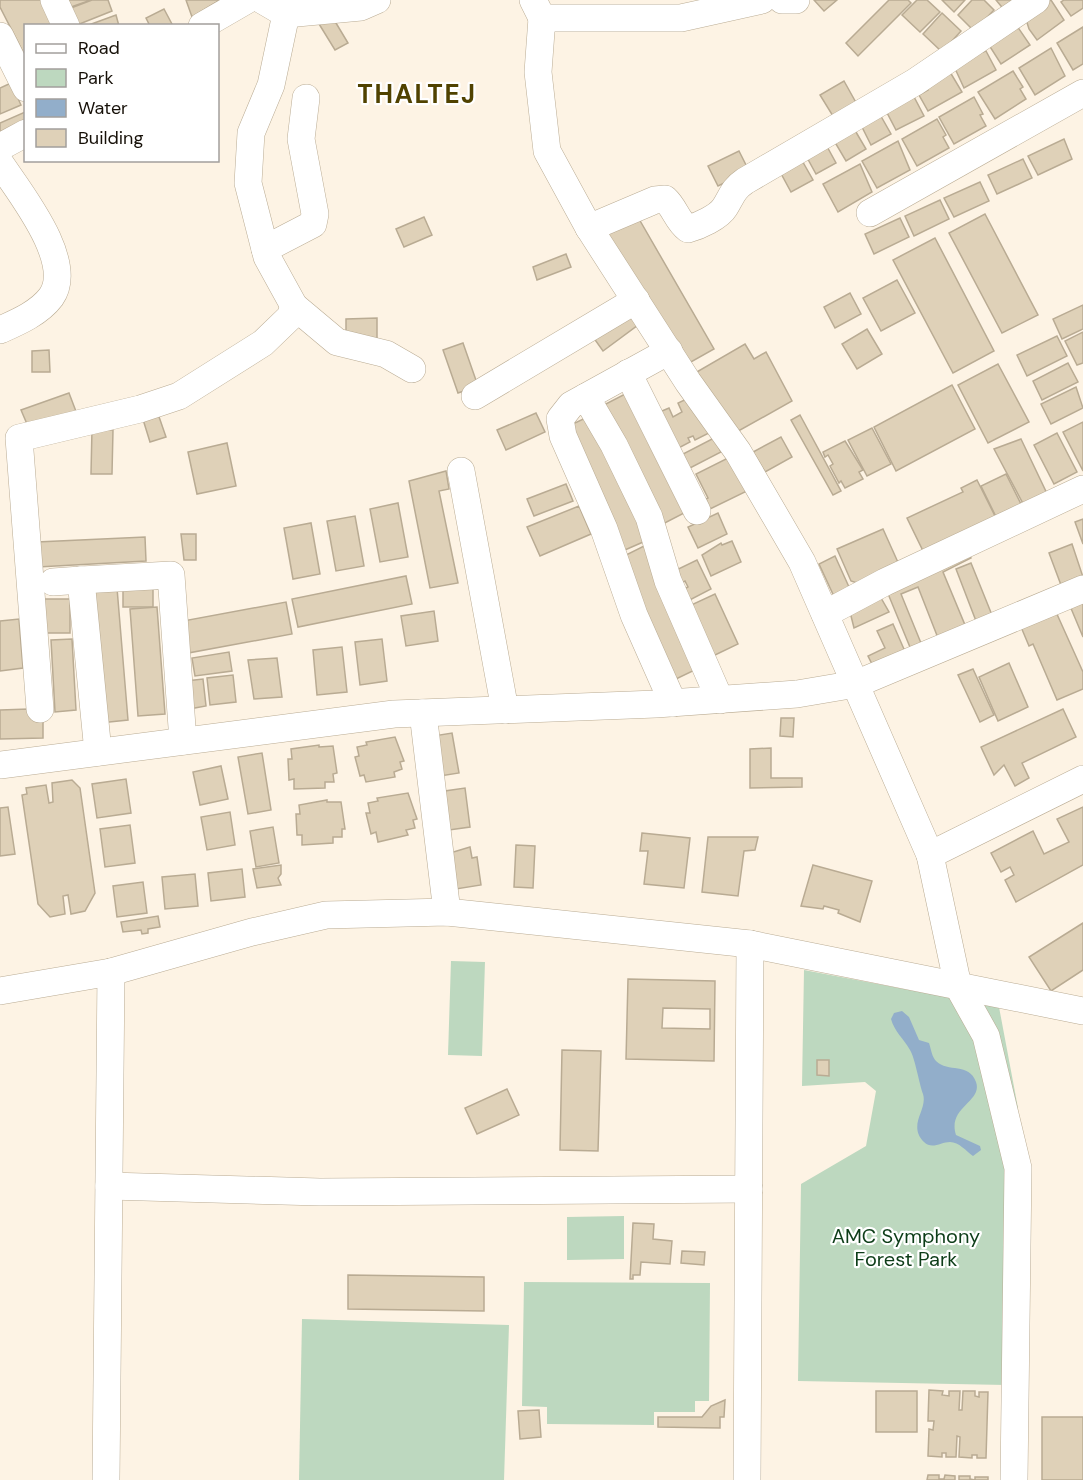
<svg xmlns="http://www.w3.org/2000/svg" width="1083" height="1480" font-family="'DM Sans',sans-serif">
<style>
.green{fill:#bdd8bf}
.water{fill:#92aeca}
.building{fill:#dfd1b8;stroke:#b9ab93;stroke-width:1.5;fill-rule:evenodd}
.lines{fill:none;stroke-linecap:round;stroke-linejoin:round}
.minor-casing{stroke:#baac94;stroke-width:28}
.minor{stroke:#fff;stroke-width:27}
.labels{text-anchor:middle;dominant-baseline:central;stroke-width:4.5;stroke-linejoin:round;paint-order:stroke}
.park-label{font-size:20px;fill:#0d3d18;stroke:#fff}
.district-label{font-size:26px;font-weight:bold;letter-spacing:1.5px;fill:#504200;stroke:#fff}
</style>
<rect width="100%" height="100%" fill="#fdf3e4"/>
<g class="green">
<polygon points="451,961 485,962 482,1056 448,1055"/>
<polygon points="804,970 999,1007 1018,1108 1006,1385 798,1381 801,1184 866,1146 876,1091 865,1082 802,1086"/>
<polygon points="624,1216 624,1259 567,1260 567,1217"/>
<polygon points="524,1282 710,1283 709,1401 695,1401 695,1412 654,1412 654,1425 547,1424 547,1407 522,1406"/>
<polygon points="302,1319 509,1325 504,1480 299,1480"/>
</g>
<path class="water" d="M902 1011 909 1017 919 1040 929 1043C931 1049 932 1057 936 1061 948 1073 969 1062 976 1082 983 1102 947 1107 956 1135L980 1146 981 1150 973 1156C966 1151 959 1142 950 1142 941 1142 932 1150 924 1142 907 1125 928 1110 923 1094 919 1083 915 1058 910 1050 904 1039 894 1031 891 1019L894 1013Z"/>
<g class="building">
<polygon points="0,0 48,0 60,26 26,26 26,58 0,7"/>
<polygon points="68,0 91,0 71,7"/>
<polygon points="92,0 108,0 112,11 77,25 71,8"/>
<polygon points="186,0 220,0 192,17"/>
<polygon points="814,0 837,0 824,11"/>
<polygon points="889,0 908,0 911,3 858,56 846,43"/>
<polygon points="917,0 927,0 940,12 920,32 902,15"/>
<polygon points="942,0 965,0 954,12"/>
<polygon points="972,0 984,0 994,10 974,31 958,15"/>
<polygon points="996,0 1017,0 1006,12"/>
<polygon points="1051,0 1064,20 1037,40 1029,29 1025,16"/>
<polygon points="1064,0 1083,0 1083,8 1071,16 1061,2"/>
<polygon points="164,9 173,26 150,26 146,18"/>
<polygon points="330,13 348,43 335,50 316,19"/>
<polygon points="942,13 961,31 942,52 923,34"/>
<polygon points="116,15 119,26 86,26"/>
<polygon points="1015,23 1030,45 1001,64 987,42"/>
<polygon points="1083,27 1083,64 1073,70 1057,43"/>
<polygon points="1051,48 1065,76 1035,95 1019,68"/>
<polygon points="986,51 996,70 964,88 952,62"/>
<polygon points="1013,71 1023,87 1020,89 1026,99 995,119 978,92"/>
<polygon points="950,72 962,92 928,111 919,95 928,90 924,83"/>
<polygon points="844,81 859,108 836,121 820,95"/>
<polygon points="11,83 21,105 0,114 0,88"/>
<polygon points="912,93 924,116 896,130 884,107"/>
<polygon points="974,97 983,114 980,115 986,126 954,144 939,117"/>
<polygon points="878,111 891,134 871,145 859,121"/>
<polygon points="25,112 26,129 0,140 0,123"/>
<polygon points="937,119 946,135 943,137 949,148 917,166 902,139"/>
<polygon points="853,127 866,149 846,161 833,139"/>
<polygon points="1064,139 1072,159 1038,175 1028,156"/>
<polygon points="824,141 836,163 816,174 804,152"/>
<polygon points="898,141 910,170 877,188 862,161"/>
<polygon points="739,151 749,171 718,186 708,166"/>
<polygon points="800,157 813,180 791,192 778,168"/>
<polygon points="1023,159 1032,178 997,194 988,175"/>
<polygon points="860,164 872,192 838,212 823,184"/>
<polygon points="980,182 989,201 954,217 944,198"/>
<polygon points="940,200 949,219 914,236 905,216"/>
<polygon points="635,212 714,349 682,367 603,230"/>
<polygon points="985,214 1038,315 1002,333 949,233"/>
<polygon points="424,217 432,235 404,247 396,229"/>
<polygon points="900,218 909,237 874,254 865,234"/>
<polygon points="935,238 994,351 953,373 893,260"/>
<polygon points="566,254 571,267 537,280 533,267"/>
<polygon points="897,280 915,313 881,331 863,298"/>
<polygon points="850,293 861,314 835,328 824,307"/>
<polygon points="1083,305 1083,329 1062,339 1053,319"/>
<polygon points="628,312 638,325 603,351 593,337"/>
<polygon points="377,318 377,338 346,339 346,319"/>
<polygon points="867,329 882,354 857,369 842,344"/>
<polygon points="1083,332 1083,363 1077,365 1065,341"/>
<polygon points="1057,336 1067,356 1027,376 1017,355"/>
<polygon points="463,343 478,386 458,393 443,350"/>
<polygon points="745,344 754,359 766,352 792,401 733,434 695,373"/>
<polygon points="49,350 50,372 32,372 32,351"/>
<polygon points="1068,363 1078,382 1042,400 1033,381"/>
<polygon points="998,364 1029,422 988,443 958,385"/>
<polygon points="952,385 975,429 896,471 874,427"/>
<polygon points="1076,387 1083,408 1051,424 1041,404"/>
<polygon points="629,392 690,510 657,527 596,409"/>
<polygon points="69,393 77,414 30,431 21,410"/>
<polygon points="693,396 711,432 695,440 693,436 688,438 690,442 673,451 655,414 669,408 673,417 682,412 678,403"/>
<polygon points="156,408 166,437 150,442 141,413"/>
<polygon points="536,413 545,432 506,450 497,430"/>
<polygon points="594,414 650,539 618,553 562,429"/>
<polygon points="800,415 841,491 833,495 791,420"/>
<polygon points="1083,422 1083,471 1063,432"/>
<polygon points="872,428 891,464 867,476 848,440"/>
<polygon points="92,429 113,430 112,474 91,474"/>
<polygon points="1057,433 1077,472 1054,484 1034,445"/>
<polygon points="781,437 792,457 765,472 753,452"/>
<polygon points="714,438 721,452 690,468 683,454"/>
<polygon points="1021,439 1051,502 1028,513 994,449"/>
<polygon points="845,441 863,470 859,472 863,479 845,488 841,481 839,483 830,466 833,464 828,455 825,457 823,452"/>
<polygon points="227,443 236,486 197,494 188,452"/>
<polygon points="730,457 747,491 710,509 706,499 708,498 696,474"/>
<polygon points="446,471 449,489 439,491 458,583 430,588 409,481"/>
<polygon points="1006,474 1025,512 1000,525 981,486"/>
<polygon points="977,480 998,522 926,557 907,518 963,492 961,488"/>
<polygon points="566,484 573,501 534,516 527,499"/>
<polygon points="398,503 408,557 380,562 370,509"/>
<polygon points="579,506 591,534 540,556 527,527"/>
<polygon points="718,513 727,534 698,548 688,527"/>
<polygon points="355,516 364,566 336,571 327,521"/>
<polygon points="1083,519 1083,544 1075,522"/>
<polygon points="311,523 320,574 293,579 284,528"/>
<polygon points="883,529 901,569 863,585 851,581 837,549"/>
<polygon points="181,534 196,534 196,560 184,560"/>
<polygon points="145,537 146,561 38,567 37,542"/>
<polygon points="732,541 741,562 711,576 702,555 721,543 722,545"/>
<polygon points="1072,544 1083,577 1061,585 1049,553"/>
<polygon points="646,545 699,668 676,679 618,559"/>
<polygon points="965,546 971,558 943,572 965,625 938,638 918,587 901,594 923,648 912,652 884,584"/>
<polygon points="835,556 854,598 838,605 819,564"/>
<polygon points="697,560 711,589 684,603 679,592 688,587 685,581 676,586 670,573"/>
<polygon points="971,563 992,615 976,621 956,569"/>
<polygon points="406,576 412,604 298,627 292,599"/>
<polygon points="117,588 128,720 100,723 89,590"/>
<rect x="123" y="588" width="30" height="19"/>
<polygon points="877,591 889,612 854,628 848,604"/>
<polygon points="715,594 738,644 713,656 689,606"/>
<polygon points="40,599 70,599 70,633 47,633"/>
<polygon points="1083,601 1083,637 1070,606"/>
<polygon points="286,602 292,634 188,653 183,621"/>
<polygon points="157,607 165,714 138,716 130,609"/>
<polygon points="434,611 438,641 406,646 401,616"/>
<polygon points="1056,612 1083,672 1083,689 1057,700 1033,644 1029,646 1021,627"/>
<polygon points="19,619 23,668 0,671 0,621"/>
<polygon points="893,624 907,656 875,670 868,656 885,648 877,631"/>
<polygon points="72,639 76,710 55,712 51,640"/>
<polygon points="382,639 387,681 360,685 355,642"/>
<polygon points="342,647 347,692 317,695 313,650"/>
<polygon points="229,652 232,671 195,676 192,658"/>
<polygon points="277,658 282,697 254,699 248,660"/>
<polygon points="1009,663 1028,707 998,721 979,677"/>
<polygon points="973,669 994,715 980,722 958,675"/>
<polygon points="233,675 236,702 210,705 207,678"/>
<polygon points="203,679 206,706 189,709 186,681"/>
<polygon points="29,709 43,715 43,738 0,739 0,710"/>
<polygon points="1063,709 1076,737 1022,763 1029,778 1015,786 1004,765 994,775 981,747"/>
<polygon points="781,718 794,718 793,737 780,736"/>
<polygon points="452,733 459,773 434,777 427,737"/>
<polygon points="395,737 404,761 400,762 402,769 394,772 395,777 366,782 364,775 360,776 355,757 359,756 357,747 367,745 366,742"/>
<polygon points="319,745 319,747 333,746 337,773 333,774 334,782 325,782 325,788 294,789 294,779 289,780 288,759 292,759 291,749"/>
<polygon points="771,748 771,778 802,778 802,787 750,788 750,749"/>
<polygon points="262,753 271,810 248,814 238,757"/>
<polygon points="221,766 228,799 200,805 193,772"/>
<polygon points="126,779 131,813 97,818 92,784"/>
<polygon points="72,780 80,788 95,893 85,911 71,914 68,895 63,896 65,914 50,917 38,904 22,795 27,794 26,788 46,785 49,803 53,802 52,783"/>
<polygon points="465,788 470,827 442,831 438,792"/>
<polygon points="408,793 417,819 413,820 415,828 406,830 408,835 378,842 376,832 371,834 366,813 370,813 368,803 378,801 377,798"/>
<polygon points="327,800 327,802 341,802 345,829 342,829 342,837 333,837 333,843 302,845 302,835 297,835 296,814 300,814 299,805"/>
<polygon points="8,807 15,854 0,856 0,808"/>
<polygon points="1083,807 1083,865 1016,902 1005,880 1014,875 1010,867 1001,872 991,853 1033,831 1044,854 1069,842 1057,819"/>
<polygon points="230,812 235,845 207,850 201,817"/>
<polygon points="130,825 135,863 105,867 100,829"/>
<polygon points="273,827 279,863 256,867 250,831"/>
<polygon points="642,833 690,838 684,888 644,884 648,851 640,851"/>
<polygon points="708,837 758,837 755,850 744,851 738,896 702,892"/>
<polygon points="516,845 535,846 533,888 514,887"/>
<polygon points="470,847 472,858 477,857 481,885 456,889 450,853"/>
<polygon points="281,865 281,874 278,878 281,885 257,888 253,869"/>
<polygon points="813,865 872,881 860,922 838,913 839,910 824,906 823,909 801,906"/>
<polygon points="242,869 245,897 211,901 208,873"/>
<polygon points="195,874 198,906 165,909 162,877"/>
<polygon points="143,882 147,913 117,917 113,886"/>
<polygon points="158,916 160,927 148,929 148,933 142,934 141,930 123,932 121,922"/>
<polygon points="1083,923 1083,970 1051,991 1029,957"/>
<path d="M628 979 715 981 714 1061 626 1059ZM663 1008 710 1009V1029L662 1028Z"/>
<polygon points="562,1050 601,1051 598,1151 560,1150"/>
<polygon points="817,1060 829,1060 829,1076 817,1075"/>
<polygon points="507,1089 519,1115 477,1134 465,1108"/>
<polygon points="633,1223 654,1224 653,1239 672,1241 670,1264 641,1262 640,1275 633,1275 633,1279 630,1279"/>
<polygon points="682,1251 705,1252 704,1265 681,1263"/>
<polygon points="348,1275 484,1277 484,1311 348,1309"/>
<polygon points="929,1390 943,1391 942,1395 949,1396 949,1391 960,1391 959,1410 962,1410 963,1391 975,1391 975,1396 979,1397 979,1392 988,1392 986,1458 977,1458 977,1455 972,1455 972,1458 959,1457 960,1437 957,1436 956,1457 946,1457 946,1453 942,1453 942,1457 928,1456 929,1429 933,1430 934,1421 928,1421"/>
<rect x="876" y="1391" width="41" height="41"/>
<polygon points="725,1400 724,1417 720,1417 720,1428 658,1427 658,1417 702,1417 711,1406"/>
<polygon points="539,1410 541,1437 520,1439 518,1411"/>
<rect x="1042" y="1417" width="41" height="63"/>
<polygon points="928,1475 939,1475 939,1479 944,1479 945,1475 955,1476 955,1480 927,1480"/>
<polygon points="959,1476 970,1476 970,1479 975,1480 975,1477 988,1477 988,1480 959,1480"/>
</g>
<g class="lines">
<g class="minor-casing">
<g id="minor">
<polyline points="54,0 66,26"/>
<polyline points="262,0 286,14 361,7 377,0"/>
<polyline points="533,0 542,18 681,18 762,0"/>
<polyline points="782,0 796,0"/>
<polyline points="286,14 271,85 251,133 248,183 267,257 294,306 337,342 386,354 412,369"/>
<polyline points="542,18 538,72 547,151 589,228 688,382 738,452 802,562 930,855"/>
<polyline points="202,26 247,0"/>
<polyline points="0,36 26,88"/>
<polyline points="0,147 26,133"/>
<path d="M0 163C19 192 76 262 51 297 39 313 18 322 0 330"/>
<polyline points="870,213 1083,93"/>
<path d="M589 228 655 200 665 199C675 208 677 221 688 229 699 226 719 217 725 207 732 196 733 189 745 181L915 82 1036 0"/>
<polyline points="265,249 313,224 315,214 301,139 306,98"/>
<polyline points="669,351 571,405 560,419 563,436 604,529 634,615 673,703"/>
<polyline points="628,373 697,511"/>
<polyline points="475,396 636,300"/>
<polyline points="586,397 614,445 649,517 668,581 720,700"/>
<polyline points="461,471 505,710"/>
<polyline points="53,582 81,580"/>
<polyline points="825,614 885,582 1083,489"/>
<polyline points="40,709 19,438 140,409 179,396 263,343 290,317 294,306"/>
<polyline points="423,713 447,912"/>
<polyline points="98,752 81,580 171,575 183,741"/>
<polyline points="0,765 394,714 656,704 797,694 856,684 1083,589"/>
<polyline points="0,991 111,972 252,932 326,915 447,912 750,944 1083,1011"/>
<polyline points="109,1186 320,1192 749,1189"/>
<polyline points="106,1480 111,972"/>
<polyline points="747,1480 750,944"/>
<polyline points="1014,1480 1018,1168 986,1036 958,986 930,855 1083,779"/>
</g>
</g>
<use href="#minor" class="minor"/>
</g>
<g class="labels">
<g class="park-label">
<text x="906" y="1236">AMC Symphony<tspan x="906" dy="23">Forest Park</tspan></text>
</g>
<g class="district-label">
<text x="417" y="94">THALTEJ</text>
</g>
</g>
<rect x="24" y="24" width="195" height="138" fill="#ffffff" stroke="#a29f9c" stroke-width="1.5"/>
<rect x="36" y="44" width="30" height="9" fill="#ffffff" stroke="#a29f9c" stroke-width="1.5"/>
<text x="78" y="54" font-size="18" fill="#161008">Road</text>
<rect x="36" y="69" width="30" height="18" fill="#bdd8bf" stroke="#a29f9c" stroke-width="1.5"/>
<text x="78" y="84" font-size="18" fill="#161008">Park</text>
<rect x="36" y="99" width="30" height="18" fill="#92aeca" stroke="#a29f9c" stroke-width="1.5"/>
<text x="78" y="114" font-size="18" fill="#161008">Water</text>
<rect x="36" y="129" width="30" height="18" fill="#dfd1b8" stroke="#a29f9c" stroke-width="1.5"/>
<text x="78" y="144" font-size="18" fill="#161008">Building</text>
</svg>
